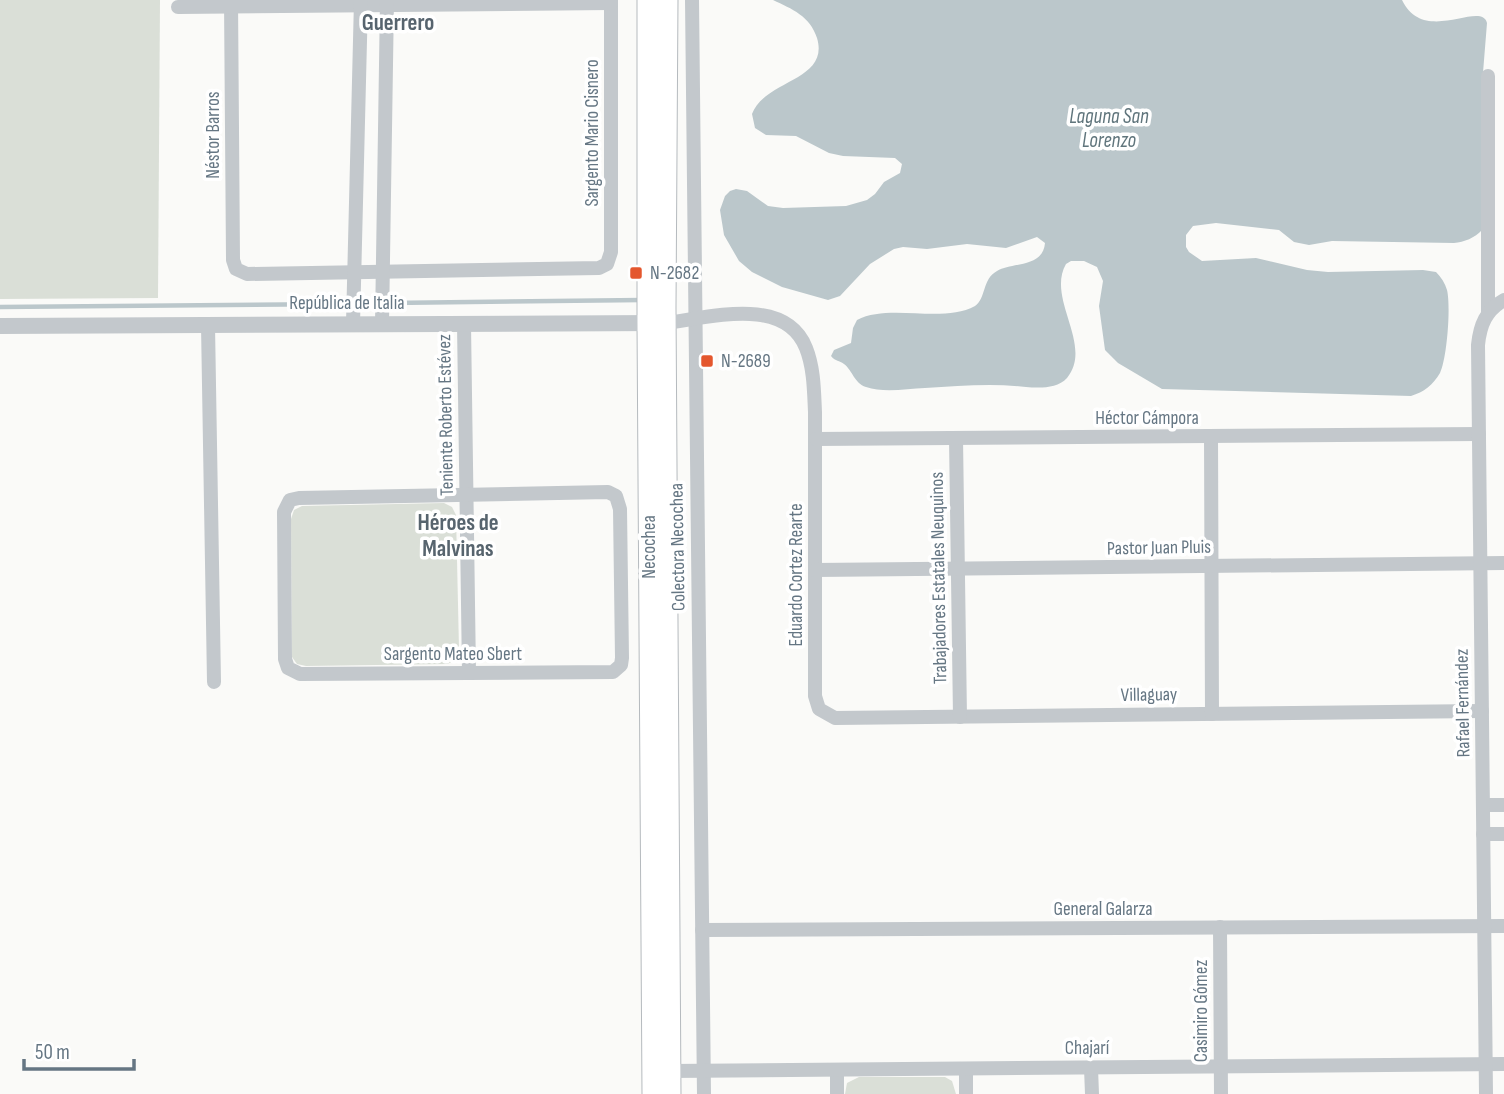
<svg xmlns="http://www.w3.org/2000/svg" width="1504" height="1094" font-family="'Sofia Sans Condensed',sans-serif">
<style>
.green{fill:#dadfd7}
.water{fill:#bbc7cb}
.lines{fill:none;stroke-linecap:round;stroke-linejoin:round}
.stream{stroke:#bbc7cb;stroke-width:4.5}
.primary-casing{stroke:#b5babe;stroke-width:23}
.minor{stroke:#c3c8cc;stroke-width:14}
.tertiary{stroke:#c3c8cc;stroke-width:16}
.primary{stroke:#fff;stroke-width:21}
.poi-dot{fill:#e4572e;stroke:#fff;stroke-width:2.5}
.labels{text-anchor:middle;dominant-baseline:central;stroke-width:7;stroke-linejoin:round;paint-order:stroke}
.street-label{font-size:19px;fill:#657683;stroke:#fff}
.poi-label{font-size:19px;fill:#657683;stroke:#fff;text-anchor:start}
.water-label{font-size:21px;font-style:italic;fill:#60757c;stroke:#fff}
.quarter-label{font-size:23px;font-weight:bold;fill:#57646e;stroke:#fff}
</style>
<rect width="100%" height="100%" fill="#fafaf8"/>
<g class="green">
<polygon points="0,0 160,0 158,298 0,299"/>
<polygon points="444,503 452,507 456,515 459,649 455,661 447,664 306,666 297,664 292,657 291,519 294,510 302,506"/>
<polygon points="859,1077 945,1077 952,1081 956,1094 845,1094 847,1083"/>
</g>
<path class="water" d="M773 0H1402C1424 46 1481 0 1487 23L1482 85V230C1475 238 1464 242 1454 243L1332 241 1309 245 1294 242 1279 230 1216 223 1193 226 1186 235V247L1189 252 1202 261 1256 258 1307 270 1328 272 1423 270 1436 272C1441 277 1445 283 1447 290 1451 306 1447 359 1440 373 1433 385 1424 392 1411 396L1162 389 1118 363 1105 350 1099 306 1103 281 1097 267 1084 261H1071L1066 264C1046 299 1094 345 1067 378 1057 389 1039 388 1026 387 992 383 959 386 925 388 906 389 883 393 866 387 854 383 853 371 844 364 839 360 836 362 831 356L834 350 851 343 853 328 857 320C890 303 942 324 975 306 986 299 982 279 997 271 1012 262 1043 268 1045 243L1037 237 1006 248 967 244 927 249 903 247 894 249 870 264 840 296 828 300 782 287 752 272 739 261 724 235 720 210 725 196 730 191 736 189 747 191 768 206 783 208 846 206 867 200 875 194 884 182 900 173 902 164 895 158 843 156 829 153 796 136 766 135 755 128 752 114C764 80 830 81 817 38 810 16 792 9 773 0Z"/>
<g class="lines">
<g class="stream">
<polyline points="360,303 374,303"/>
<polyline points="390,303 642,300"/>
<polyline points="0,307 346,304"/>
</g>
<g class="primary-casing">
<g id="primary">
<polyline points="648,0 648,323 653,1094"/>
<polyline points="667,0 665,308 670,1094"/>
</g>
</g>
<g class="minor">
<polyline points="231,0 233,260 236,269 247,274 599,268 607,264 611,252 611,0"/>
<polyline points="692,0 704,1094"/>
<polyline points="178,7 611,3"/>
<polyline points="1488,313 1488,76"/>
<path d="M665 323C709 318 785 295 806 348 814 368 814 391 815 412V696L819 709 835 718 1482 711"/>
<polyline points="353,324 361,0"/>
<polyline points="382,324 387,0"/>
<polyline points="464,324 469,673"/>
<polyline points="208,325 214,682"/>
<polyline points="1211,436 1212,714"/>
<polyline points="956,438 960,717"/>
<polyline points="816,439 1479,434"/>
<polygon points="608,492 616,496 620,509 622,658 621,665 613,672 300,674 288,668 285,659 284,512 290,500 299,498"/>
<polyline points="815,570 1504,563"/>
<polyline points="1483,805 1504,805"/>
<polyline points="1483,834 1504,834"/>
<polyline points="1220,927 1221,1094"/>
<polyline points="702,930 1504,926"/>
<polyline points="1091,1068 1092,1094"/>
<polyline points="966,1069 966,1094"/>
<polyline points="837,1070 837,1094"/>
<polyline points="670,1071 1504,1064"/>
<path d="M1486 1094 1478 345C1480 325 1486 310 1504 300"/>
</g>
<polyline class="tertiary" points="0,326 659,323"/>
<use href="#primary" class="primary"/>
</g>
<g class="poi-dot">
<rect x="629" y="266" width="14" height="14" rx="3.5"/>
<rect x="700" y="354" width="14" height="14" rx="3.5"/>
</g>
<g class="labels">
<g class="street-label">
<text transform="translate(592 133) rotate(-90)">Sargento Mario Cisnero</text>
<text transform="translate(213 135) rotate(-90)">Néstor Barros</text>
<text x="347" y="303">República de Italia</text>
<text transform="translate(446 415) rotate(-91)">Teniente Roberto Estévez</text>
<text x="1147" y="418">Héctor Cámpora</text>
<text transform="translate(649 547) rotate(-90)">Necochea</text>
<text transform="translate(678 547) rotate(-91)">Colectora Necochea</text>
<text transform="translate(1159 548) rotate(-1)">Pastor Juan Pluis</text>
<text transform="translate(796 575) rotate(-90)">Eduardo Cortez Rearte</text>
<text transform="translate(939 578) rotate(-91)">Trabajadores Estatales Neuquinos</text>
<text x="453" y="654">Sargento Mateo Sbert</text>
<text transform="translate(1149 695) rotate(-1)">Villaguay</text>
<text transform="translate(1463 703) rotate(-91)">Rafael Fernández</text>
<text x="1103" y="909">General Galarza</text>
<text transform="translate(1201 1011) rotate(-90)">Casimiro Gómez</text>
<text x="1087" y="1048">Chajarí</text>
</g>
<g class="poi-label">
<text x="650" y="273">N-2682</text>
<text x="721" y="361">N-2689</text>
</g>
<g class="water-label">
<text x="1109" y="116">Laguna San<tspan x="1109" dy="24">Lorenzo</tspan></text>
</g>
<g class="quarter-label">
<text x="398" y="23">Guerrero</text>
<text x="458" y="523">Héroes de<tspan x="458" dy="26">Malvinas</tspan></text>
</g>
</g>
<path d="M24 1059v10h110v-10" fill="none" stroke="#657683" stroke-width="3.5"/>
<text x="35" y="1059" font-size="21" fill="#657683" stroke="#ffffff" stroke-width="5" paint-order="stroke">50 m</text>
</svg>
